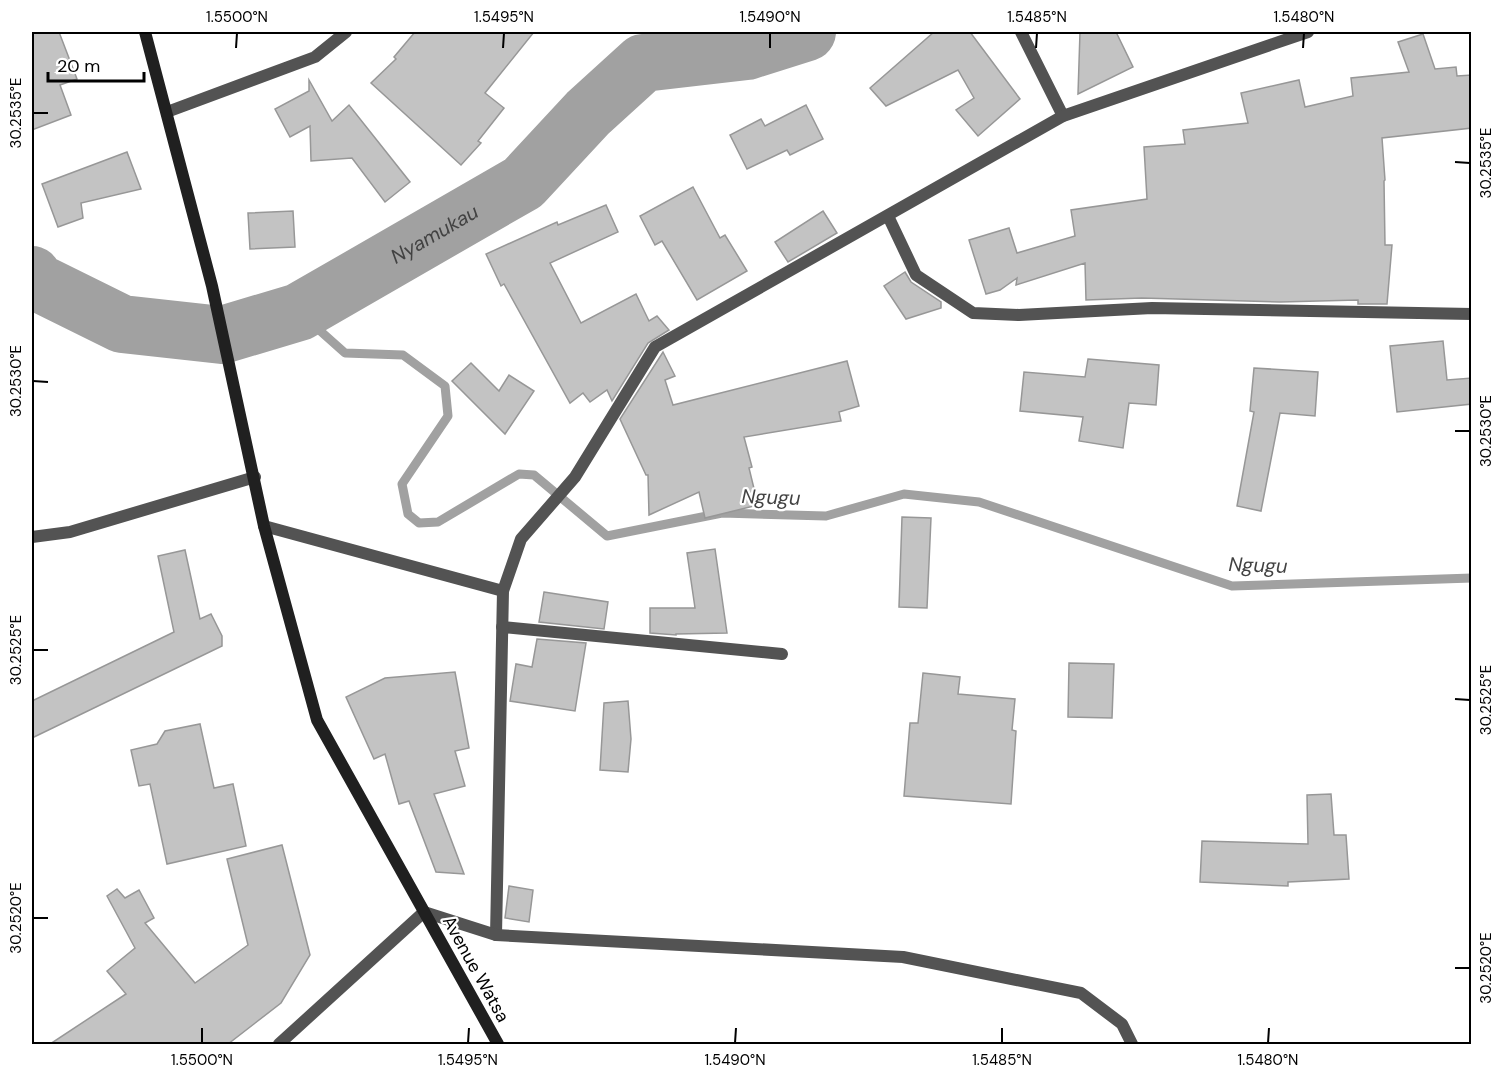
<svg xmlns="http://www.w3.org/2000/svg" width="1503" height="1076" font-family="'DM Sans',sans-serif">
<style>
.lines{fill:none;stroke-linecap:round;stroke-linejoin:round}
.stream{stroke:#a1a1a1;stroke-width:9}
.river{stroke:#a1a1a1;stroke-width:58}
.building{fill:#c3c3c3;stroke:#979797;stroke-width:1.5}
.lane{stroke:#535353;stroke-width:12}
.street{stroke:#535353;stroke-width:12}
.secondary{stroke:#202020;stroke-width:12}
.ticks{fill:none;stroke:#000;stroke-width:2}
.labels{text-anchor:middle;dominant-baseline:central;stroke-width:4.5;stroke-linejoin:round;paint-order:stroke}
.street-label{font-size:18px;fill:#000;stroke:#fff}
.water-label{font-size:20px;font-style:italic;fill:#424242;stroke:#fff}
.neatline{fill:none;stroke:#000;stroke-width:2}
.ticks-label{font-size:15px;text-anchor:middle;fill:#000}
</style>
<rect width="100%" height="100%" fill="#fff"/>
<g class="lines">
<polyline class="stream" points="299,312 345,353 403,355 445,386 448,416 402,484 408,514 419,523 438,522 519,474 534,475 607,536 722,513 826,516 904,494 979,502 1232,586 1472,578"/>
<path class="river" id="s1" d="M32 275 35 281 122 324 222 335 299 312 523 183 588 113 643 63 747 51 807 32"/>
</g>
<g class="building">
<polygon points="32,32 59,32 77,79 60,85 71,115 32,130"/>
<polygon points="415,32 534,32 485,93 504,108 478,141 481,143 461,165 371,83 396,59 394,57"/>
<polygon points="934,32 970,32 1020,99 978,136 956,110 974,98 958,70 886,106 870,88"/>
<polygon points="1080,32 1116,32 1133,67 1078,94"/>
<polygon points="1423,34 1435,69 1456,67 1457,76 1472,75 1472,128 1382,138 1385,180 1384,181 1385,245 1392,245 1387,304 1358,304 1358,300 1280,302 1142,298 1086,300 1085,263 1016,285 1017,278 1000,290 986,294 969,240 1009,228 1017,253 1075,236 1071,210 1147,199 1144,147 1185,144 1183,130 1248,123 1241,93 1299,80 1305,107 1353,96 1351,78 1409,72 1398,42"/>
<polygon points="309,80 332,121 349,105 410,182 385,202 352,158 311,161 310,126 290,137 275,109 309,91"/>
<polygon points="806,105 823,139 790,155 787,150 747,169 730,135 761,119 765,126"/>
<polygon points="127,152 141,189 81,203 83,218 58,227 42,184"/>
<polygon points="693,187 720,238 725,235 747,271 697,300 662,241 655,245 640,216"/>
<polygon points="606,205 618,232 550,263 581,323 636,294 649,321 657,316 669,330 648,343 612,401 607,390 590,402 583,393 570,403 504,284 501,286 486,254 557,222 558,225"/>
<polygon points="293,211 295,247 250,249 248,213"/>
<polygon points="823,211 837,233 788,262 775,242"/>
<polygon points="905,272 911,282 941,302 941,308 906,319 884,286"/>
<polygon points="1443,341 1447,380 1472,378 1472,404 1397,412 1390,346"/>
<polygon points="663,352 675,376 665,380 673,405 847,361 859,406 839,412 841,421 744,437 752,467 749,468 758,505 705,518 699,492 649,515 648,475 646,475 620,419"/>
<polygon points="1088,359 1159,365 1156,405 1129,403 1123,448 1079,441 1083,417 1020,411 1024,372 1085,377"/>
<polygon points="471,363 499,391 509,375 534,391 505,434 452,381"/>
<polygon points="1254,368 1318,372 1315,416 1280,413 1261,511 1237,506 1254,412 1250,411"/>
<polygon points="902,517 931,518 927,608 899,607"/>
<polygon points="715,549 727,633 676,634 676,635 650,633 650,608 695,608 687,553"/>
<polygon points="185,550 200,619 211,614 222,636 222,646 32,738 32,701 174,632 158,556"/>
<polygon points="544,592 608,602 604,629 539,622"/>
<polygon points="537,639 586,643 575,711 510,701 516,664 532,667"/>
<polygon points="1069,663 1114,664 1112,718 1068,717"/>
<polygon points="455,672 469,748 455,751 465,786 434,794 464,874 436,872 409,801 399,804 385,754 374,759 346,697 385,678"/>
<polygon points="923,673 960,677 958,694 1015,699 1012,730 1016,731 1011,804 904,796 910,723 918,723"/>
<polygon points="628,701 631,739 628,772 600,770 604,703"/>
<polygon points="200,724 214,788 233,784 246,846 167,864 150,784 139,786 131,750 157,744 165,731"/>
<polygon points="1331,794 1334,835 1346,835 1349,879 1288,882 1288,886 1200,882 1202,841 1308,844 1307,795"/>
<polygon points="282,845 310,955 281,1003 228,1044 50,1044 126,994 107,971 135,948 107,896 117,889 125,898 139,890 154,918 145,923 195,983 248,945 227,859"/>
<polygon points="509,886 533,890 529,922 505,918"/>
</g>
<g class="lines">
<g class="lane">
<polyline points="1021,32 1063,116"/>
<polyline points="264,526 503,591"/>
<polyline points="32,537 70,532 255,477"/>
<polyline points="502,627 782,654"/>
</g>
<g class="street">
<polyline points="167,112 315,57 346,32"/>
<polyline points="888,216 916,275 973,313 1019,315 1152,308 1472,314"/>
<polyline points="496,935 503,591 521,539 575,477 655,347 1063,116 1308,32"/>
<polyline points="279,1044 424,912 496,935 903,957 1081,993 1122,1024 1132,1044"/>
</g>
<polyline class="secondary" points="145,32 212,286 264,526 317,720 498,1044"/>
</g>
<path class="ticks" d="M236 48 237 33M503 48 504 33M770 48V33M1036 48 1037 33M1303 48 1304 33M33 113H48M1455 162 1470 163M33 381 48 382M1455 431H1470M33 650H48M1455 699 1470 700M33 918H48M1455 968H1470M202 1043V1028M468 1043 469 1028M735 1043 736 1028M1002 1043V1028M1268 1043 1269 1028"/>
<g class="labels">
<g class="street-label">
<text transform="translate(476 969) rotate(61)">Avenue Watsa</text>
</g>
<g class="water-label">
<text stroke="none"><textPath href="#s1" startOffset="441">Nyamukau</textPath></text>
<text transform="translate(771 497) rotate(2)">Ngugu</text>
<text transform="translate(1258 565) rotate(2)">Ngugu</text>
</g>
</g>
<rect width="1503" height="1076" fill="none" stroke="#ffffff" stroke-width="66"/>
<path d="M48 72v9h96v-9" fill="none" stroke="#000000" stroke-width="3"/>
<text x="57" y="72" font-size="18" fill="#000000" stroke="#ffffff" stroke-width="4.5" paint-order="stroke">20 m</text>
<rect x="33" y="33" width="1437" height="1010" class="neatline"/>
<g class="ticks-label">
<text x="237" y="22">1.5500°N</text>
<text x="504" y="22">1.5495°N</text>
<text x="770" y="22">1.5490°N</text>
<text x="1037" y="22">1.5485°N</text>
<text x="1304" y="22">1.5480°N</text>
<text transform="translate(16 113) rotate(-90)" y="5">30.2535°E</text>
<text transform="translate(1486 163) rotate(-90)" y="5">30.2535°E</text>
<text transform="translate(16 381) rotate(-90)" y="5">30.2530°E</text>
<text transform="translate(1486 431) rotate(-90)" y="5">30.2530°E</text>
<text transform="translate(16 650) rotate(-90)" y="5">30.2525°E</text>
<text transform="translate(1486 700) rotate(-90)" y="5">30.2525°E</text>
<text transform="translate(16 918) rotate(-90)" y="5">30.2520°E</text>
<text transform="translate(1486 968) rotate(-90)" y="5">30.2520°E</text>
<text x="202" y="1065">1.5500°N</text>
<text x="468" y="1065">1.5495°N</text>
<text x="735" y="1065">1.5490°N</text>
<text x="1002" y="1065">1.5485°N</text>
<text x="1268" y="1065">1.5480°N</text>
</g>
</svg>
